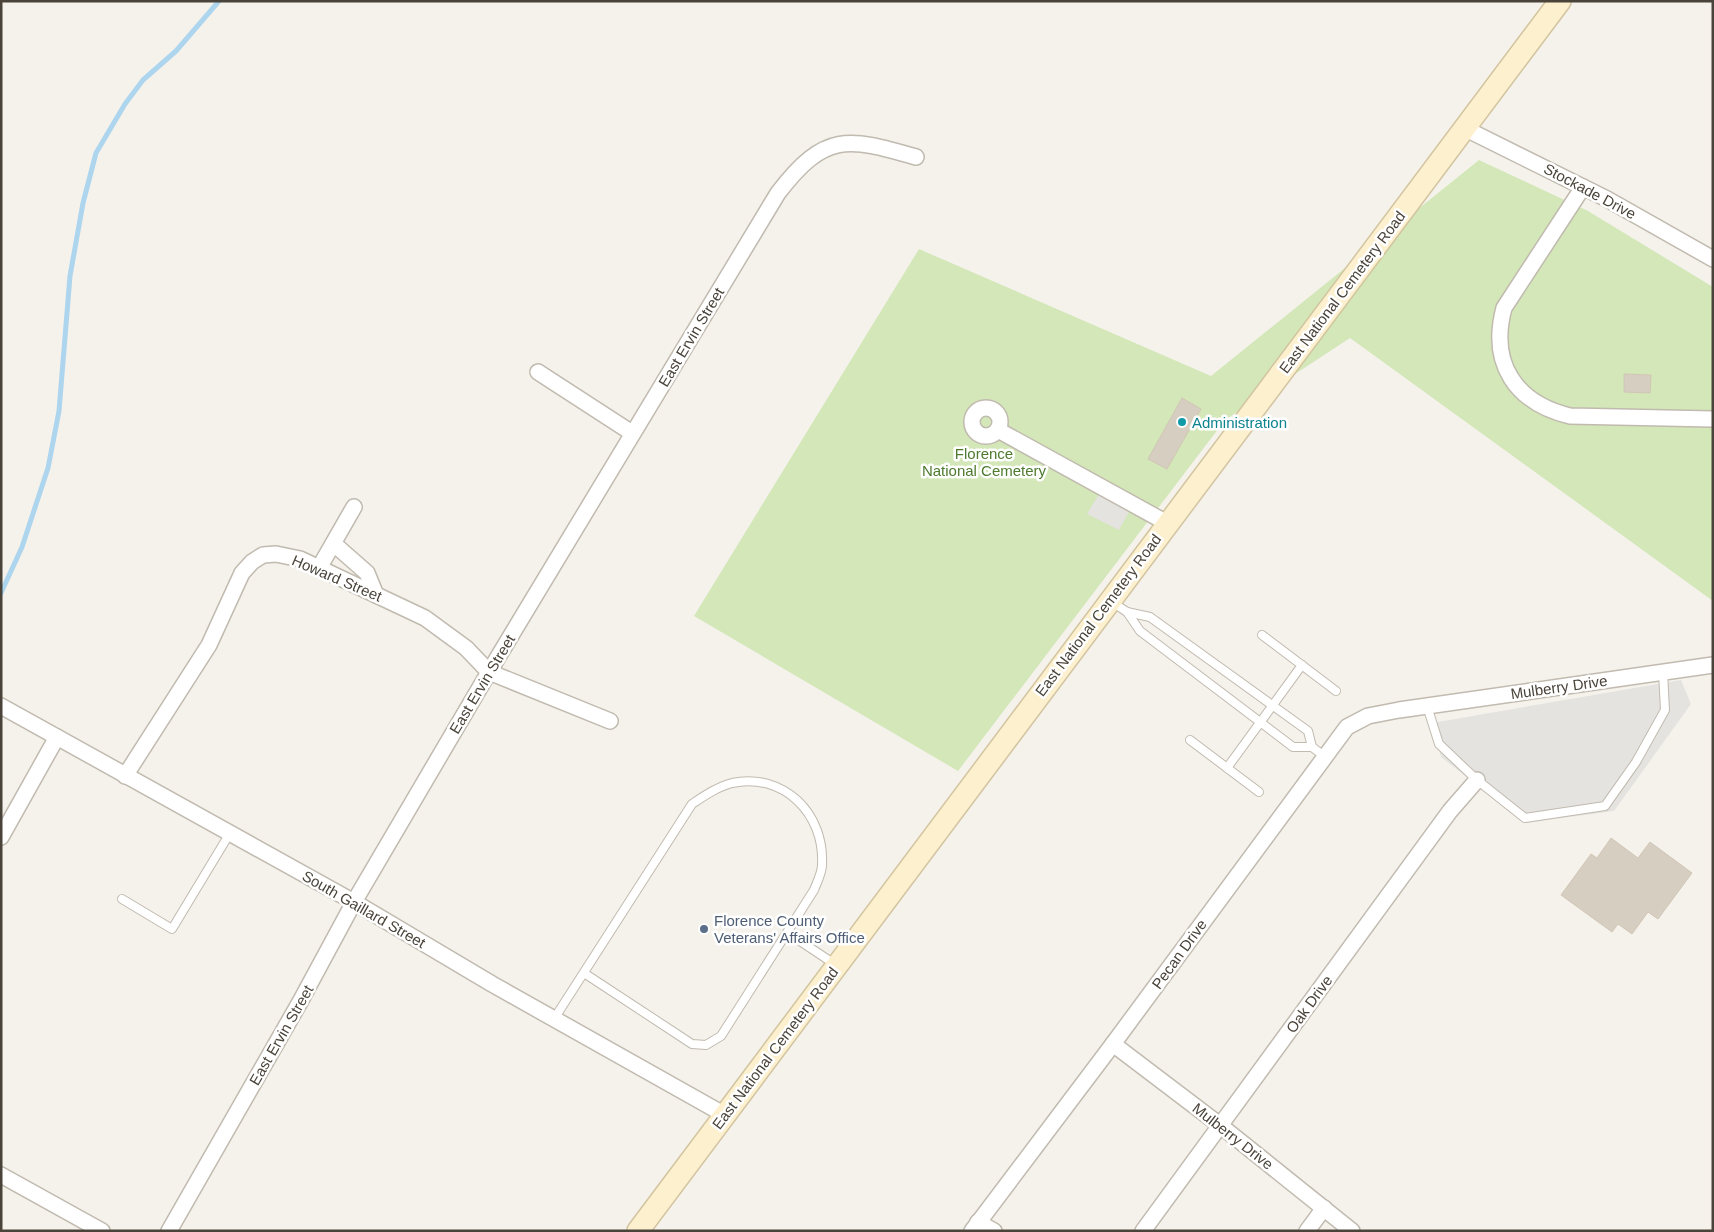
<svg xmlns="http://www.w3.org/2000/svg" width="1714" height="1232" font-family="Helvetica,sans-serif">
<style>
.green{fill:#d3e7b8}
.parking{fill:#e4e3e0}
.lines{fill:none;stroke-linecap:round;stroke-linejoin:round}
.stream{stroke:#add5ee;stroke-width:5}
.building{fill:#d7cec2;stroke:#d1c6b5}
.lane-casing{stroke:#c1baaf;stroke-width:10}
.street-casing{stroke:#c1baaf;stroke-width:18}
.secondary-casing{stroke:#d2c49e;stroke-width:24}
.lane{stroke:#fff;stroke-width:8}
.street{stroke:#fff;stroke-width:15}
.secondary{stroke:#fcf0cf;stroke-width:21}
.culture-dot{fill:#0f9aa8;stroke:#fff;stroke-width:2}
.service-dot{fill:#5c6f8a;stroke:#fff;stroke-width:2}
.labels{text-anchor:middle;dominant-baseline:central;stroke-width:5;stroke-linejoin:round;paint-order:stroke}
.street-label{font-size:15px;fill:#4a433a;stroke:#fff}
.culture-label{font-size:15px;fill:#0d838f;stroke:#fff;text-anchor:start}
.park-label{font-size:15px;fill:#4d7a2f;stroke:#fff}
.service-label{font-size:15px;fill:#4e5e75;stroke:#fff;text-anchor:start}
</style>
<rect width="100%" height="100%" fill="#f5f2ec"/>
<polygon class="green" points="1479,160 1588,211 1713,287 1713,601 1350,338 1225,420 958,771 694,616 919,249 1211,376"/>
<g class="parking">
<polygon points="1099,494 1130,510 1119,530 1087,514"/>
<polygon points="1681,680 1691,704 1614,811 1525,823 1441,757 1432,723"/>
</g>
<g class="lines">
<polyline class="stream" points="1,593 22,547 48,468 59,411 70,276 83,203 96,153 125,104 143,80 176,51 219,1"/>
</g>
<g class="building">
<polygon points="1624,374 1651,375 1650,393 1624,392"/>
<polygon points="1182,398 1201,409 1167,469 1148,459"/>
<polygon points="1611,838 1638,858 1650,842 1692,873 1658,919 1648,912 1632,934 1618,924 1612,932 1561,895 1591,854 1597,858"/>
</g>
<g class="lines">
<g class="lane-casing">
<g id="lane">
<polyline points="1112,602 1127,612 1150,617 1308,731 1312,747"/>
<polyline points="1127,612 1140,631 1293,747 1312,747 1324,756"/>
<polyline points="1262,635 1336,691"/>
<polyline points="1427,706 1439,744 1477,780 1525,818 1605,806 1636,762 1665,710 1663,672"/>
<polyline points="1190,740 1259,792"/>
<polyline points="1227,768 1302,665"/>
<polyline points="122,899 172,929 230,833"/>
<polyline points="788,933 836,965"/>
<path d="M554 1019 692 804C704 796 717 787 732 783 784 772 825 814 822 865 822 873 817 882 814 890L721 1036 706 1045 692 1044 584 973"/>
</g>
</g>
<g class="street-casing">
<g id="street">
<polyline points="1464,128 1607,199 1713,259"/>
<path d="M1583 187 1504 308C1489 364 1516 403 1570 416L1713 419"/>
<polyline points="538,372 632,433"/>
<circle cx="986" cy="422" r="14"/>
<polyline points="998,430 1167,523"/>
<polyline points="334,544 367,573 376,595"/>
<polyline points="319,568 354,507"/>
<polyline points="1,706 354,902 492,984 725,1115"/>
<polyline points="125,776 209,645 242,573 252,562 263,555 276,554 300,559 425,618 466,648 489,672 610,721"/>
<polyline points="1,837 57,737"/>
<polyline points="1113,1044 1221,1126 1352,1231"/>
<polyline points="1,1175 102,1231"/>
<polyline points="978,1222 994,1231"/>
<path d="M169 1231 300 1002 354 902 489 672 778 193C825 132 847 137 916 157"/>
<polyline points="972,1231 1113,1044 1347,727 1368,716 1399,710 1713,665"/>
<polyline points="1143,1231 1450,811 1477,780"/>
<polyline points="1307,1231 1324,1208"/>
</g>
</g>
<g class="secondary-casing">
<polyline id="secondary" points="638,1231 1560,1"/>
</g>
<use href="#lane" class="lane"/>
<use href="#street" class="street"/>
<use href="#secondary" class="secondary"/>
</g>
<circle class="culture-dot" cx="1182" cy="422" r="5"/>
<circle class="service-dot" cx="704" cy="929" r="5"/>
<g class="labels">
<g class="street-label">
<text transform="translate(1590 191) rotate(28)">Stockade Drive</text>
<text transform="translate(1342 292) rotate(-53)">East National Cemetery Road</text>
<text transform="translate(691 337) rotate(-59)">East Ervin Street</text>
<text transform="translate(337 578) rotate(23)">Howard Street</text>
<text transform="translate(1098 615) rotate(-53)">East National Cemetery Road</text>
<text transform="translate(482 684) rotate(-59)">East Ervin Street</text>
<text transform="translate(1559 687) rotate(-8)">Mulberry Drive</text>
<text transform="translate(364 909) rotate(30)">South Gaillard Street</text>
<text transform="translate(1179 954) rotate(-54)">Pecan Drive</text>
<text transform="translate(1309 1004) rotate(-54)">Oak Drive</text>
<text transform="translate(281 1035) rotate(-60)">East Ervin Street</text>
<text transform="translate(775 1048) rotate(-53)">East National Cemetery Road</text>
<text transform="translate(1233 1136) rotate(38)">Mulberry Drive</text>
</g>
<g class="culture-label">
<text x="1192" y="422">Administration</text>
</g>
<g class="park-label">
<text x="984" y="453">Florence<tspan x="984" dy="17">National Cemetery</tspan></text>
</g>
<g class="service-label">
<text x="714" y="920">Florence County<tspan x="714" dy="17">Veterans' Affairs Office</tspan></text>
</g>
</g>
<rect width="1714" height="1232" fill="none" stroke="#4a433a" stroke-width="5"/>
</svg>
